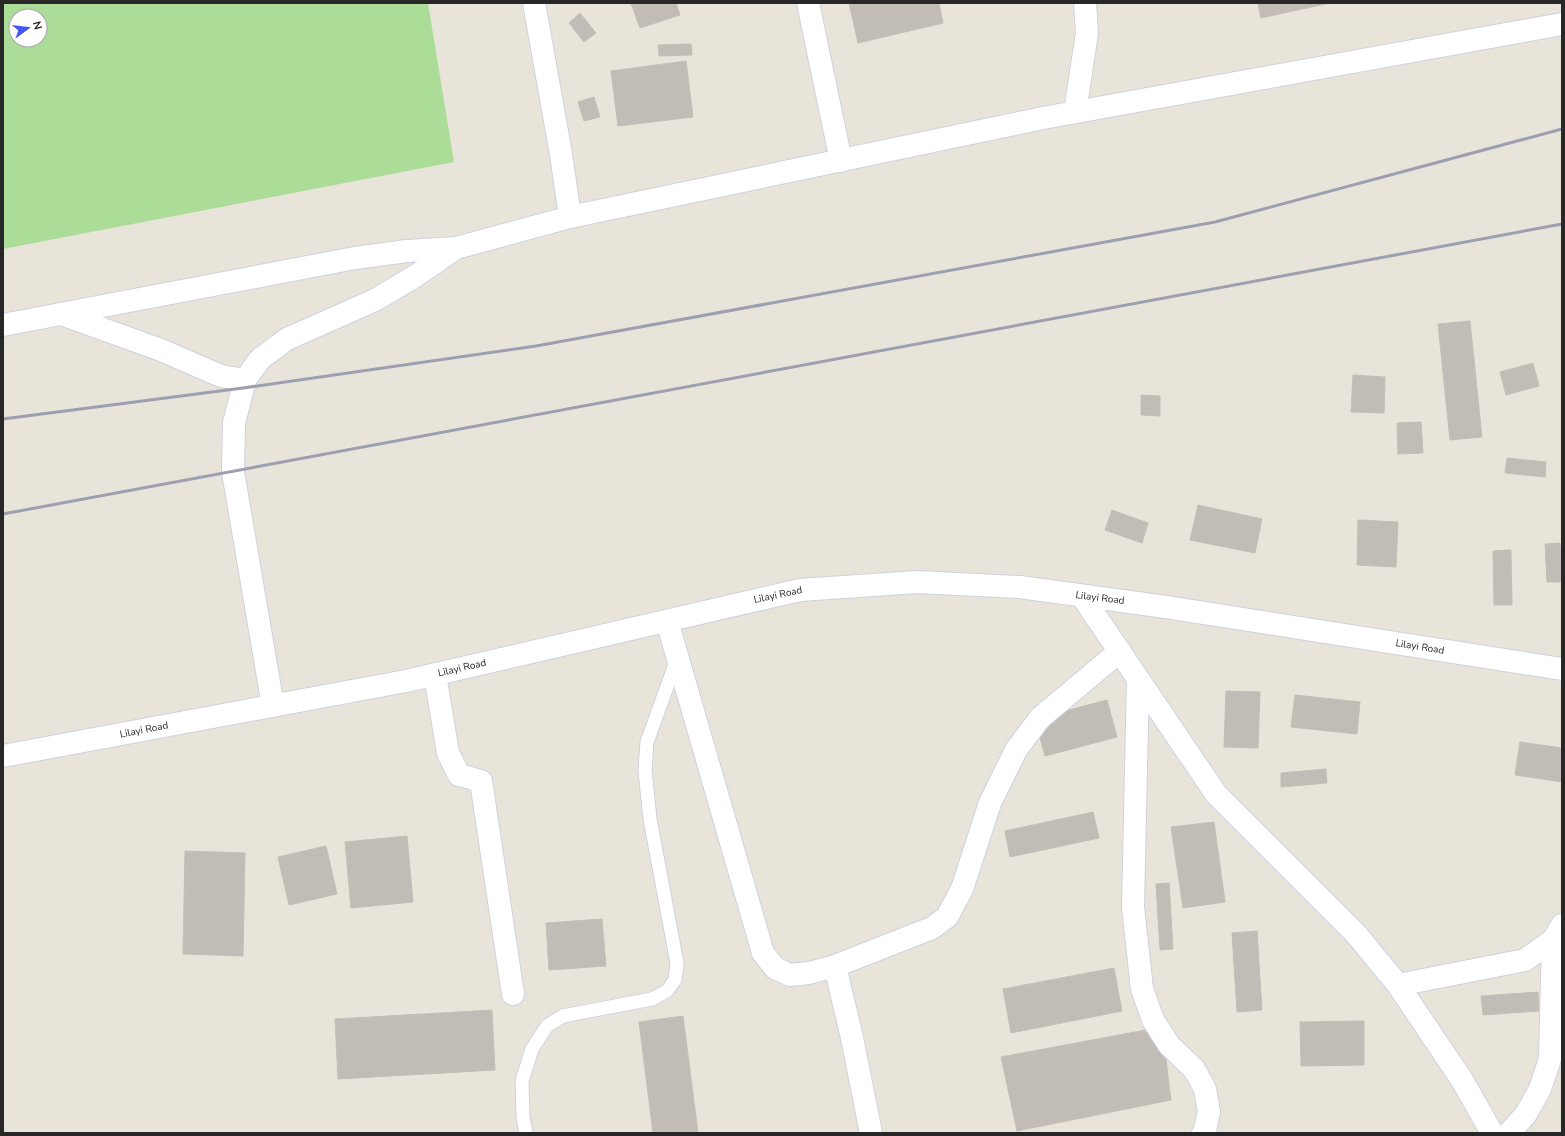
<svg xmlns="http://www.w3.org/2000/svg" width="1565" height="1136" font-family="'Nunito Sans',sans-serif">
<style>
.green{fill:#abdd99;fill-rule:evenodd}
.building{fill:#c1bdb6;stroke:#c4bfb4}
.lines{fill:none;stroke-linecap:round;stroke-linejoin:round}
.lane-casing{stroke:#cfd1e0;stroke-width:15}
.street-casing{stroke:#cfd1e0;stroke-width:24}
.secondary-casing{stroke:#cfd1e0;stroke-width:24}
.lane{stroke:#fff;stroke-width:13}
.street{stroke:#fff;stroke-width:22}
.secondary{stroke:#fff;stroke-width:22}
.rail{stroke:#9d9fb1;stroke-width:3}
.labels{text-anchor:middle;dominant-baseline:central;stroke-width:3.5;stroke-linejoin:round;paint-order:stroke}
.street-label{font-size:10px;fill:#272727;stroke:#fff}
</style>
<rect width="100%" height="100%" fill="#e9e4da"/>
<path class="green" d="M3 3H428L454 162 3 249ZM16 16H40V40H16Z"/>
<g class="building">
<polygon points="631,3 676,3 680,15 640,28"/>
<polygon points="849,3 939,3 943,23 858,43"/>
<polygon points="1258,3 1330,3 1261,18"/>
<polygon points="580,13 596,33 584,42 569,23"/>
<polygon points="691,44 692,55 659,56 658,45"/>
<polygon points="686,61 693,117 618,126 611,71"/>
<polygon points="594,97 600,117 584,121 578,102"/>
<polygon points="1470,321 1482,437 1450,440 1438,324"/>
<polygon points="1533,363 1539,386 1506,395 1500,372"/>
<polygon points="1353,375 1385,377 1384,413 1351,412"/>
<polygon points="1141,395 1160,396 1160,416 1141,415"/>
<polygon points="1421,422 1423,453 1398,454 1397,423"/>
<polygon points="1507,458 1546,462 1545,477 1505,473"/>
<polygon points="1198,505 1262,519 1255,553 1190,540"/>
<polygon points="1112,510 1148,523 1142,543 1105,530"/>
<polygon points="1358,520 1398,522 1396,567 1357,565"/>
<polygon points="1560,543 1562,582 1547,582 1545,544"/>
<polygon points="1511,550 1512,605 1494,605 1493,551"/>
<polygon points="1226,691 1260,692 1258,748 1224,747"/>
<polygon points="1295,695 1360,702 1357,734 1291,727"/>
<polygon points="1107,700 1117,737 1045,756 1035,719"/>
<polygon points="1520,742 1562,748 1562,782 1515,775"/>
<polygon points="1326,769 1327,783 1281,787 1281,773"/>
<polygon points="1093,812 1099,838 1010,857 1005,831"/>
<polygon points="1214,822 1225,902 1183,908 1171,827"/>
<polygon points="407,836 413,902 351,908 345,842"/>
<polygon points="326,846 337,894 289,905 278,857"/>
<polygon points="185,851 245,853 243,956 183,954"/>
<polygon points="1169,883 1173,949 1160,950 1156,884"/>
<polygon points="602,919 606,966 549,970 546,923"/>
<polygon points="1257,931 1262,1010 1237,1012 1232,933"/>
<polygon points="1114,968 1122,1011 1011,1033 1003,989"/>
<polygon points="1538,992 1539,1011 1483,1015 1481,996"/>
<polygon points="492,1010 495,1070 338,1079 335,1019"/>
<polygon points="683,1016 698,1133 653,1133 639,1022"/>
<polygon points="1364,1021 1364,1065 1301,1066 1300,1022"/>
<polygon points="1162,1027 1171,1100 1017,1131 1001,1057"/>
</g>
<g class="lines">
<g class="lane-casing">
<polyline id="lane" points="526,1133 523,1117 522,1081 532,1049 547,1026 563,1016 652,999 667,991 675,980 677,963 650,819 645,770 647,742 677,659"/>
</g>
<g class="street-casing">
<g id="street">
<polyline points="808,3 841,161"/>
<polyline points="1075,112 1087,33 1085,3"/>
<polyline points="570,217 1043,118 1562,24"/>
<polyline points="61,314 161,350 221,376 245,380"/>
<polyline points="3,325 355,258 407,251 456,248"/>
<polyline points="1082,596 1216,794 1356,934 1398,985 1462,1080 1492,1133"/>
<polyline points="667,621 763,953 775,968 790,975 809,973 835,966 932,928 947,917 962,889 990,803 1016,750 1040,718 1120,651"/>
<polyline points="435,675 448,753 459,775 481,781 513,994"/>
<polyline points="1138,679 1133,907 1142,989 1153,1020 1169,1045 1194,1069 1205,1089 1209,1112 1205,1130 1203,1133"/>
<polyline points="273,706 233,472 234,423 245,380 260,359 287,339 375,300 417,275 456,248 570,217 561,154 534,3"/>
<polyline points="835,966 852,1038 871,1133"/>
<polyline points="1398,985 1525,960 1553,940 1562,925"/>
<polyline points="1509,1133 1526,1114 1540,1089 1550,1059 1553,940"/>
</g>
</g>
<g class="secondary-casing">
<polyline id="secondary" points="3,756 406,681 800,590 917,582 1020,587 1166,607 1562,669"/>
</g>
<use href="#lane" class="lane"/>
<use href="#street" class="street"/>
<use href="#secondary" class="secondary"/>
<g class="rail">
<polyline points="3,419 243,388 536,346 1215,222 1562,129"/>
<polyline points="3,514 1562,224"/>
</g>
</g>
<g class="labels">
<g class="street-label">
<text transform="translate(778 595) rotate(-12)">Lilayi Road</text>
<text transform="translate(1100 598) rotate(7)">Lilayi Road</text>
<text transform="translate(1420 647) rotate(9)">Lilayi Road</text>
<text transform="translate(462 668) rotate(-13)">Lilayi Road</text>
<text transform="translate(144 730) rotate(-11)">Lilayi Road</text>
</g>
</g>
<rect width="1565" height="1136" fill="none" stroke="#272727" stroke-width="8"/>
<g transform="translate(28 28) rotate(75)"><circle r="19" fill="#ffffff" stroke="#a9a9a9"/>
<path d="M0-3L7 15L0 10L-7 15Z" fill="#4356ed"/>
<text y="-6" font-size="11" font-weight="bold" text-anchor="middle" fill="#272727">N</text>
</g>
</svg>
